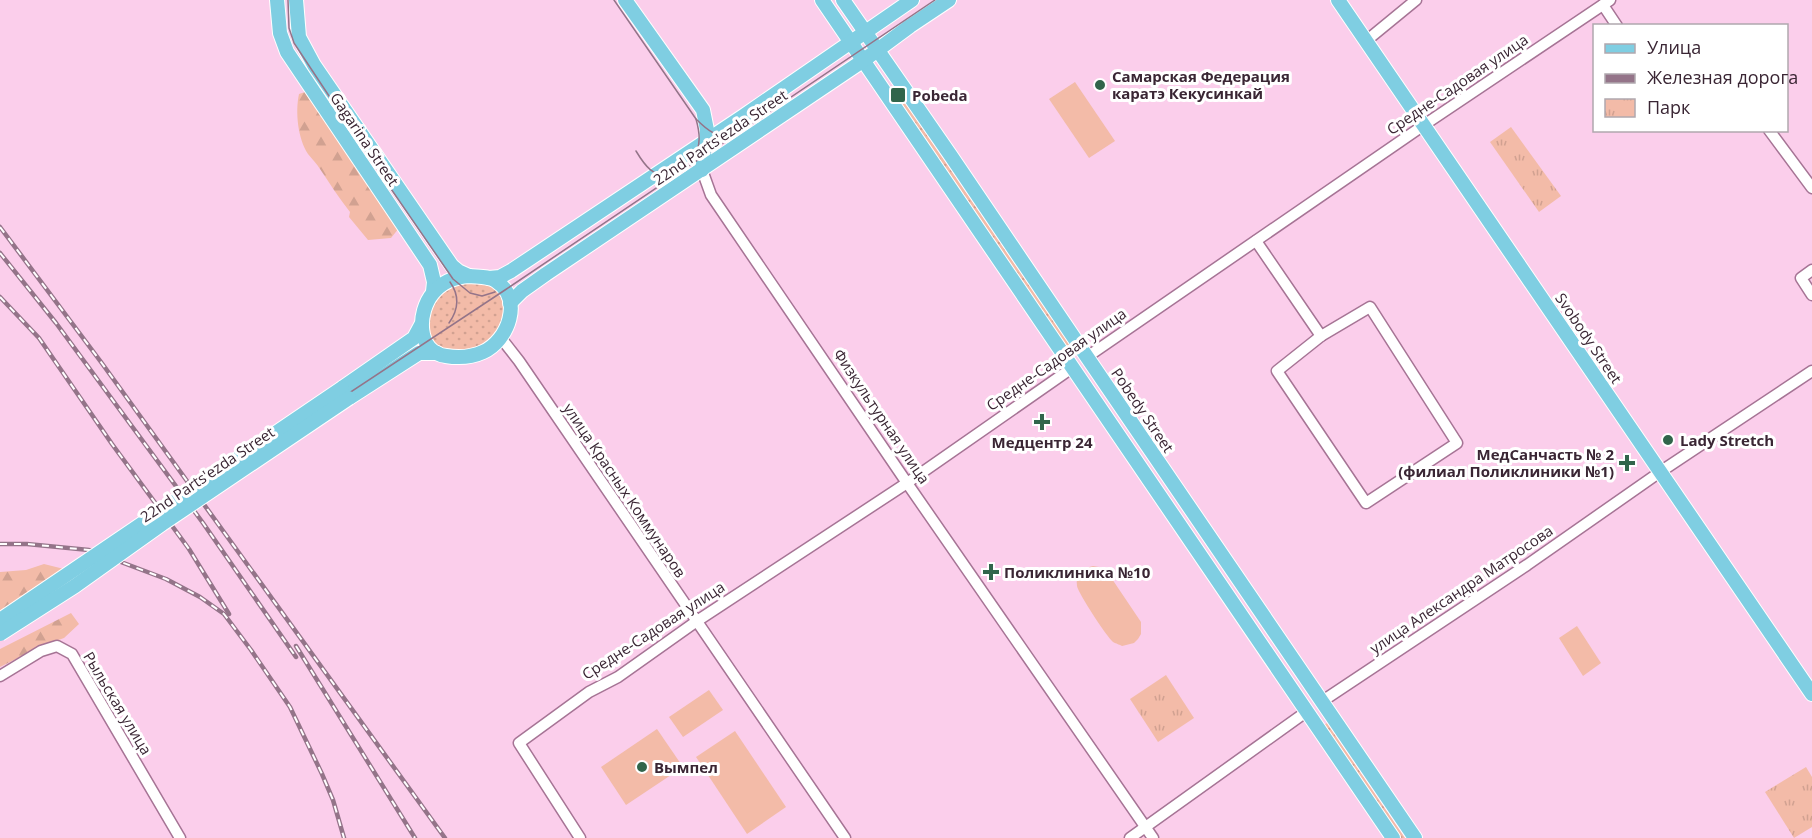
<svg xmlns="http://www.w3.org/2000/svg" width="1812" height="838" font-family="'Open Sans',sans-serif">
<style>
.grass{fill:url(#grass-dots)}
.forest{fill:url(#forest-firs)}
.park{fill:url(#park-tufts)}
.pitch{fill:#f3bba8}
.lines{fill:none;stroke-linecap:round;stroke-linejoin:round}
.minor-casing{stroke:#a67495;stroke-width:13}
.major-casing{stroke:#fff;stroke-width:16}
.minor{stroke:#fff;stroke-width:10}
.major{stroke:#7fcee2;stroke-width:14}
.tram{stroke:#947489;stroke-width:1.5}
.rail-casing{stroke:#947489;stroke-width:4.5}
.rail{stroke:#fff;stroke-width:2;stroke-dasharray:7;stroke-linecap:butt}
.major-bridge-casing{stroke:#fff;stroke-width:16;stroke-linecap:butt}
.major-bridge{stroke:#7fcee2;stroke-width:14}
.poi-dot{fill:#31654b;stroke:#fff;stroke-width:2}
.labels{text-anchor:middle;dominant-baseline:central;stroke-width:6;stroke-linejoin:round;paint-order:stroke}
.poi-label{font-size:15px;font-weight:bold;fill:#3a2634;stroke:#fff;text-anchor:start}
.street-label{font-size:15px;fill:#3a2634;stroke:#fff}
</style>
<defs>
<pattern id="grass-dots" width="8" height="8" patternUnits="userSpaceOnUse" patternTransform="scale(1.5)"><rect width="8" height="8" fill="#f3bba8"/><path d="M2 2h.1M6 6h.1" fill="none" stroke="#d1a191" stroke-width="1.8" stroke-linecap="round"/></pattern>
<pattern id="forest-firs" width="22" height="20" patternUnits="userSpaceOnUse" patternTransform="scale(1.5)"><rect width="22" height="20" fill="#f3bba8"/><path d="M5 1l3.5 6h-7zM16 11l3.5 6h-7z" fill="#d1a191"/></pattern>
<pattern id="park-tufts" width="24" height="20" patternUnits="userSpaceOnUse" patternTransform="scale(1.5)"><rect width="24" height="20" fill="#f3bba8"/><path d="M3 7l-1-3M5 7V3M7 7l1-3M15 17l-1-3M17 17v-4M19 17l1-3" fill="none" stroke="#d1a191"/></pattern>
</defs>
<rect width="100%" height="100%" fill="#fbceeb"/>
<g class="grass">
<polygon points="895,91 897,91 1074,351 1071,353 894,93"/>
<path d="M471 282H487L496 289 503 298 506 313 495 336 475 350 443 351 429 338C429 332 427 325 428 318 431 296 452 285 471 282Z"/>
<polygon points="1327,723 1405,838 1401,838 1324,725"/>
</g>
<g class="forest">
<path d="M308 91 399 228 391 238 368 240 349 217 350 212C339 198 330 184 320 169 317 164 312 159 308 154 298 139 295 112 299 94Z"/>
<polygon points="44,564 64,569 0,616 0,572 26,570"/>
<polygon points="71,613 79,624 64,638 42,646 0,667 0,649"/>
</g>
<g class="park">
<polygon points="1511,127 1561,196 1539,212 1490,142"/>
<polygon points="1166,675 1194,718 1158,742 1130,699"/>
<polygon points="1806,767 1812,777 1812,827 1794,838 1765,792"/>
</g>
<g class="pitch">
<polygon points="1075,82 1115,141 1089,158 1049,99"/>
<path d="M1093 566 1099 567 1108 573 1141 622V634L1138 639 1134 643 1122 646C1118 644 1117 644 1113 642 1107 637 1078 593 1077 586 1075 575 1083 568 1093 566Z"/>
<polygon points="1577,626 1601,663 1583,676 1559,638"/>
<polygon points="709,690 723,710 683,737 669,717"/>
<polygon points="657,729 683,767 626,805 601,767"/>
<polygon points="735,731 786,807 747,834 696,757"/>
</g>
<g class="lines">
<g class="minor-casing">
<g id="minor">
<polyline points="1603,5 1617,26"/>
<polyline points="1366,41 1416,0"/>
<polyline points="1769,130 1812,188"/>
<polyline points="702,170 711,195 907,483 1153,838"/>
<polyline points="1256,241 1321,336"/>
<polyline points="1812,270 1801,278 1812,295"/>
<polygon points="1370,307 1457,443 1366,503 1277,371 1321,336"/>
<polyline points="501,338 519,361 845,838"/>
<polyline points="1087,357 1424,125 1610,0"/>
<polyline points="0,676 41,651 57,646 72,654 180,838"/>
<polyline points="1321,702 1527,565 1660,472 1812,371"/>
<polyline points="580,838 519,743 589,692 618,677 697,621 907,483 1072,368"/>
<polyline points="1130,838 1306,712"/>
</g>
</g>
<g class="major-casing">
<g id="major">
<polyline points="277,0 280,33 287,52 430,265 434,282 433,292"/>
<polyline points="296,0 299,37 314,65 452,266 458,271 469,276"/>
<polyline points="625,0 703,110 707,130 702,170"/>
<polyline points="822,0 1393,838"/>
<polyline points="843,0 951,156 1087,357 1415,838"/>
<polyline points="1338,0 1812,694"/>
<path d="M469 276C478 277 489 276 496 281 524 299 508 341 483 352 472 357 458 358 446 356 416 352 417 312 433 293 442 282 455 277 469 276Z"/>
<polyline points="489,278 500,277 511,271 742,117 912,0"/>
<polyline points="510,303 522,291 546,274 864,60 910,26 949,0"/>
<polyline points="342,388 414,338 421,325"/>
<polyline points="349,398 419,353 437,353"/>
</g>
</g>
<use href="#minor" class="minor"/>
<use href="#major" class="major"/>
<g class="tram">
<polyline points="288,0 289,28 294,43 378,170 453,279 470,293 482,296 495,292"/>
<path d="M614 0 696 119C708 131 717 138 734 136"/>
<path d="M636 151C645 166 653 177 672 177"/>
<path d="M694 158C701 145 700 133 696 119"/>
<path d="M449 323C459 309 460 296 450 282"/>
<polyline points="0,629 62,588 204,489 505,290 935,0"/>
</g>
<g class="rail-casing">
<g id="rail">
<polyline points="0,227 101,362 445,838"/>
<polyline points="0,253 56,323 203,523 296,657"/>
<polyline points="0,297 39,338 112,444 189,549 229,614"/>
<polyline points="0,544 27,544 89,550 166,579 200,597 224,614 251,650 290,707 322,774 333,800 344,838"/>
<polyline points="296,646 415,838"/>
</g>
</g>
<use href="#rail" class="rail"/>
<g class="major-bridge-casing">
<g id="major-bridge">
<polyline points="0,620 342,388"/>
<polyline points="0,634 75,586 162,524 349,398"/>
</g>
</g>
<use href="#major-bridge" class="major-bridge"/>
</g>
<g class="poi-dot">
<circle cx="1100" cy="85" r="6"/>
<rect x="890" y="87" width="16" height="16" rx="3"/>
<path d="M1039 413h6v6h6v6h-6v6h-6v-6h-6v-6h6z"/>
<circle cx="1668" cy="440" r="6"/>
<path d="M1624 454h6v6h6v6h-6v6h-6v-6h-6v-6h6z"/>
<path d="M988 563h6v6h6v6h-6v6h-6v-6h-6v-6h6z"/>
<circle cx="642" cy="767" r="6"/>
</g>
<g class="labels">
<g class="poi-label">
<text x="1112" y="76">Самарская Федерация<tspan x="1112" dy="17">каратэ Кекусинкай</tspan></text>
<text x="912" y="95">Pobeda</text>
<text x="1680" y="440">Lady Stretch</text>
<text x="1042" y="442" text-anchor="middle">Медцентр 24</text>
<text x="1614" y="454" text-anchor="end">МедСанчасть № 2<tspan x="1614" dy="17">(филиал Поликлиники №1)</tspan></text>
<text x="1004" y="572">Поликлиника №10</text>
<text x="654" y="767">Вымпел</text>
</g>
<g class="street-label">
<text transform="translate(1457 84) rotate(-34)">Средне-Садовая улица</text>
<text transform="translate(720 137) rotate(-34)">22nd Parts'ezda Street</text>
<text transform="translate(365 139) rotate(56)">Gagarina Street</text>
<text transform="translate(1589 338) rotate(56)">Svobody Street</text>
<text transform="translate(1056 359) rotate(-35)">Средне-Садовая улица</text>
<text transform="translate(1143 410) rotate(56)">Pobedy Street</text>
<text transform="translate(882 416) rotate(56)">Физкультурная улица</text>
<text transform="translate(207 474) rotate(-34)">22nd Parts'ezda Street</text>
<text transform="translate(625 490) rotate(56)">улица Красных Коммунаров</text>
<text transform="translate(1461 589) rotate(-34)">улица Александра Матросова</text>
<text transform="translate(653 630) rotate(-33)">Средне-Садовая улица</text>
<text transform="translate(118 703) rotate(59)">Рыльская улица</text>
</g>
</g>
<rect x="1593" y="24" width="195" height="108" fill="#ffffff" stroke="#b0a8ae" stroke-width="1.5"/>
<rect x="1605" y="44" width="30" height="9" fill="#7fcee2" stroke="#b0a8ae" stroke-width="1.5"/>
<text x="1647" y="54" font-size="18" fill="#3a2634">Улица</text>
<rect x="1605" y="74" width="30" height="9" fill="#947489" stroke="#b0a8ae" stroke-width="1.5"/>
<text x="1647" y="84" font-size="18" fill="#3a2634">Железная дорога</text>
<rect x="1605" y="99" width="30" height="18" fill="url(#park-tufts)" stroke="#b0a8ae" stroke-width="1.5"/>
<text x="1647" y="114" font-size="18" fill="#3a2634">Парк</text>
</svg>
